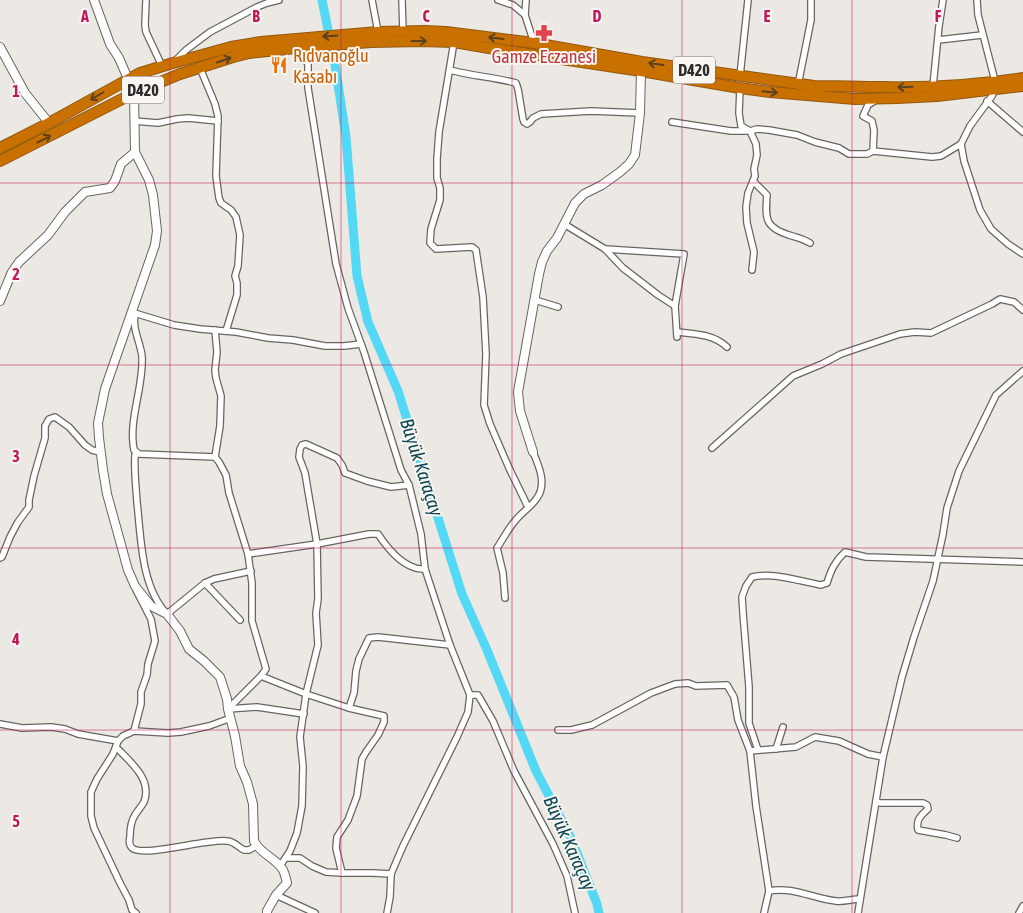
<svg xmlns="http://www.w3.org/2000/svg" width="1023" height="913" font-family="'Asap Condensed',sans-serif">
<style>
.lines{fill:none;stroke-linecap:round;stroke-linejoin:round}
.river{stroke:#53d8f6;stroke-width:9}
.street-casing{stroke:#686560;stroke-width:8}
.secondary-casing{stroke:#686560;stroke-width:10}
.highway-casing{stroke:#92580e;stroke-width:12}
.street{stroke:#fff;stroke-width:5.5}
.secondary{stroke:#fff;stroke-width:8}
.highway{stroke:#c97100;stroke-width:10}
.oneway{stroke:#5b401d}
.grid{fill:none;stroke:#c2185b;stroke-width:1;stroke-opacity:0.55}
.labels{text-anchor:middle;dominant-baseline:central;stroke-width:4;stroke-linejoin:round;paint-order:stroke}
.shield{fill:#f9f5f0;stroke:#6a6865;stroke-width:1}
.shield-label{font-size:16px;font-weight:bold;fill:#2c2b29}
.food-label{font-size:18px;fill:#c56008;stroke:#f9f5f0;text-anchor:start}
.health-label{font-size:18px;fill:#be3a42;stroke:#f9f5f0}
.water-label{font-size:19px;font-style:italic;fill:#0b4754;stroke:#f9f5f0}
.grid-label{font-size:16px;text-anchor:middle;font-weight:bold;fill:#c2185b;stroke:#f9f5f0;stroke-width:4;stroke-linejoin:round;paint-order:stroke}
</style>
<rect width="100%" height="100%" fill="#ece8e3"/>
<g class="lines">
<polyline class="river" points="322,0 335,64 346,137 357,276 368,322 398,391 462,594 487,650 536,771 571,838 597,904 599,913"/>
<g class="street-casing">
<g id="street">
<polyline points="146,0 145,25 146,32 162,66"/>
<polyline points="372,0 378,32"/>
<polyline points="402,0 403,32"/>
<polyline points="498,0 513,5 525,15 534,43"/>
<polyline points="977,0 978,15 995,81 994,90 992,96 970,126 961,144 964,161 980,210 991,229 1008,244 1023,254"/>
<polyline points="525,15 526,0"/>
<polyline points="938,40 982,35"/>
<polyline points="454,42 439,132 437,159 437,178 440,188 440,200 431,229 430,243 436,249 472,247 476,250 483,297 486,354 484,405 490,424 509,468 528,507"/>
<polyline points="304,58 308,64 308,88 336,264 348,308 364,352 401,470 409,485 421,534 425,569 450,645 470,695 468,712 457,737 403,846 391,874 390,897 387,913"/>
<polyline points="175,61 186,50 210,32 257,7 267,3 279,0"/>
<polyline points="200,68 215,104 218,116 216,176 219,198 221,203 231,210 236,217 240,235 238,266 235,276 237,283 237,295 226,331"/>
<path d="M450 70C471 76 494 77 516 83L518 89 523 119 524 122 527 124 530 122 533 118 541 114 591 111 640 113"/>
<polyline points="740,76 748,0"/>
<polyline points="798,85 811,20 811,0"/>
<polyline points="933,86 939,26 943,0"/>
<path d="M740 88 739 113 741 126 750 131 756 144 757 155 754 169 755 176 753 181 767 195C765 220 765 228 792 236 799 238 804 239 810 243"/>
<polyline points="987,101 1023,132"/>
<polyline points="134,121 158,123 177,119 188,118 218,121"/>
<polyline points="672,122 731,131 750,131 757,129 769,130 797,135 815,142 839,148 849,154 867,154 873,151 932,157 941,156 961,144"/>
<polyline points="873,151 874,130 872,121 863,116 868,105 876,100"/>
<polyline points="564,224 605,249 623,268 658,295 675,306"/>
<polyline points="605,249 684,254 675,306 677,337"/>
<polyline points="752,270 754,252 747,223 746,207 748,193 753,181"/>
<polyline points="535,300 558,307"/>
<polyline points="131,312 174,325 200,329 236,332 268,338 293,340 325,346 344,346 361,344"/>
<path d="M135 314C132 329 140 341 142 356 144 387 128 419 134 450L139 454 215 457"/>
<polyline points="215,330 217,352 215,370 216,378 221,396 220,426 215,457 219,462 226,475 229,493 248,554 252,583 252,621 266,669 261,676 228,709"/>
<path d="M677 332C695 334 713 334 727 347"/>
<polyline points="712,448 793,376 822,364 841,354 900,334 915,332 931,333 992,304 1000,299 1014,302 1023,310"/>
<path d="M137 453 135 455C134 471 136 487 137 502 141 538 141 587 167 614L205 583 214 579 251 571"/>
<path d="M248 554 317 544 369 534H378C386 546 398 562 413 567 416 569 421 569 425 569"/>
<polyline points="0,558 2,557 10,537 18,522 29,507 29,500 34,476 45,438 45,426 49,419 55,417 69,427 85,445 92,450 100,452"/>
<polyline points="205,583 240,620"/>
<path d="M505 598 503 573 497 548C503 539 508 529 515 521 521 513 531 507 537 498 547 484 539 466 533 452"/>
<polyline points="261,676 306,694 349,708 384,716 384,722 378,735 366,752 362,759 357,796 348,820 337,837 336,848 342,873"/>
<polyline points="470,695 478,695 493,721 514,771 553,844 567,876 575,913"/>
<polyline points="349,708 354,693 356,671 359,659 369,638 378,637 450,645"/>
<polyline points="228,709 257,707 304,714"/>
<polyline points="0,724 22,728 51,727 65,729 78,734 118,741"/>
<polyline points="558,730 571,730 592,725 651,693 675,684 688,683 696,686 727,685 734,697 738,720 750,751 796,747 815,737 839,741 868,754 883,757"/>
<polyline points="134,731 141,704 141,692 147,675 148,664 155,641 151,619 136,590"/>
<path d="M116 747C129 761 153 779 144 802 142 806 138 810 135 815 131 821 130 830 130 837 129 841 129 845 132 848 144 858 208 838 227 841 234 841 238 847 244 850H249L256 846"/>
<polyline points="776,749 783,727"/>
<path d="M758 750 749 723V687L743 613 742 597 746 586 752 577C774 572 798 581 821 585L827 583C831 570 835 561 845 552L866 557 1023 562"/>
<polyline points="750,751 756,806 769,891 764,913"/>
<path d="M876 801 880 803H923L927 805 928 809C920 816 916 820 918 830L946 835 957 838"/>
<polyline points="286,858 300,858 312,866 326,872 342,873 373,873 391,874"/>
<polyline points="280,866 290,851 297,833 302,806 303,766 300,737 306,694 318,645 316,613 318,599 317,544 305,473 299,457 300,449 302,445 306,444 337,458 342,465 345,473 367,481 391,487 409,485"/>
<path d="M769 891C793 886 814 899 836 901 844 902 853 899 860 899"/>
<polyline points="276,895 315,913"/>
<polyline points="136,913 132,910 129,900 120,883 94,828 91,816 91,792 97,779 113,754 118,741 123,736 134,731 168,733 181,732 209,726 231,718"/>
<polyline points="858,913 883,757 902,677 914,637 933,581 943,534 947,508 959,471 996,395 1023,371"/>
<polyline points="1019,913 1023,906"/>
</g>
</g>
<g class="secondary-casing">
<g id="secondary">
<path d="M94 0 110 44 119 58 134 93 135 152 149 180 153 195 157 231 155 245 105 389 98 423 99 438 103 470 107 494 128 570 135 586 151 606 167 614 180 631 189 649 204 661 220 677 227 699 228 709 235 736 240 766 247 782 253 804 254 841C260 854 276 858 283 870 285 874 286 879 287 883L276 895 267 911V913"/>
<polyline points="0,47 25,93 49,123"/>
<polyline points="0,301 12,272 19,262 48,235 65,212 85,192 110,188 115,181 121,164 135,152"/>
<polyline points="533,452 520,411 518,392 539,274 542,262 547,251 557,238 575,203 584,194 602,185 620,172 629,164 635,155 640,113 641,71"/>
</g>
</g>
<g class="highway-casing">
<g id="highway">
<path d="M0 148 49 123 140 73 173 63 231 47 261 42 378 32 425 31 446 32 534 43 642 62 814 86C837 86 860 87 884 87 930 88 977 85 1023 78"/>
<polyline points="0,161 134,93 180,74 233,57 249,53 296,48 371,42 422,41 454,42 489,48 641,71 740,88 770,92 855,99 897,98 937,96 1023,86"/>
</g>
</g>
<use href="#street" class="street"/>
<use href="#secondary" class="secondary"/>
<use href="#highway" class="highway"/>
</g>
<defs><path id="oneway-shaft" d="M-6 0H5M1.5-3L5.5 0L1.5 3" fill="none" stroke-width="1.6" stroke-linecap="round" stroke-linejoin="round" transform="scale(1.25)"/></defs>
<g class="oneway">
<use href="#oneway-shaft" transform="translate(330 36) rotate(176)"/>
<use href="#oneway-shaft" transform="translate(496 38) rotate(-173)"/>
<use href="#oneway-shaft" transform="translate(419 41)"/>
<use href="#oneway-shaft" transform="translate(224 60) rotate(-19)"/>
<use href="#oneway-shaft" transform="translate(656 64) rotate(-172)"/>
<use href="#oneway-shaft" transform="translate(905 87) rotate(178)"/>
<use href="#oneway-shaft" transform="translate(770 92) rotate(6)"/>
<use href="#oneway-shaft" transform="translate(97 96) rotate(150)"/>
<use href="#oneway-shaft" transform="translate(44 139) rotate(-28)"/>
</g>
<path class="grid" d="M170 0V913M341 0V913M512 0V913M682 0V913M852 0V913M0 183H1023M0 365H1023M0 548H1023M0 730H1023"/>
<defs>
<g id="pharmacy-bare" transform="scale(1.35)"><path d="M-2-6h4v4h4v4h-4v4h-4v-4h-4v-4h4Z" fill="#e0444e" stroke="#f9f5f0" stroke-width="2.5" paint-order="stroke"/></g>
<g id="restaurant-bare" transform="scale(1.35)"><path d="M-5-6h1v4h1v-4h1v4h1v-4h1v5L-1.5 .5V6h-2V.5L-5-1ZM5-6V6H3V1.5H1.5Q1.5-4 5-6Z" fill="#e8710a" stroke="#f9f5f0" stroke-width="2.5" paint-order="stroke"/></g>
</defs>
<g fill-rule="evenodd">
<use href="#pharmacy-bare" x="544" y="33"/>
<use href="#restaurant-bare" x="279" y="65"/>
</g>
<g class="labels">
<g class="shield">
<rect x="673" y="56.5" width="42" height="27" rx="4"/>
<rect x="122" y="76.5" width="42" height="27" rx="4"/>
</g>
<g class="shield-label">
<text x="694" y="70">D420</text>
<text x="143" y="90">D420</text>
</g>
<g class="food-label">
<text x="293" y="55">Rıdvanoğlu<tspan x="293" dy="21">Kasabı</tspan></text>
</g>
<g class="health-label">
<text x="544" y="56">Gamze Eczanesi</text>
</g>
<g class="water-label">
<text transform="translate(422 467) rotate(72)">Büyük Karaçay</text>
<text transform="translate(570 843) rotate(66)">Büyük Karaçay</text>
</g>
</g>
<g class="grid-label">
<text x="85" y="22">A</text>
<text x="256" y="22">B</text>
<text x="426" y="22">C</text>
<text x="597" y="22">D</text>
<text x="767" y="22">E</text>
<text x="938" y="22">F</text>
<text x="16" y="97">1</text>
<text x="16" y="280">2</text>
<text x="16" y="462">3</text>
<text x="16" y="645">4</text>
<text x="16" y="827">5</text>
</g>
</svg>
